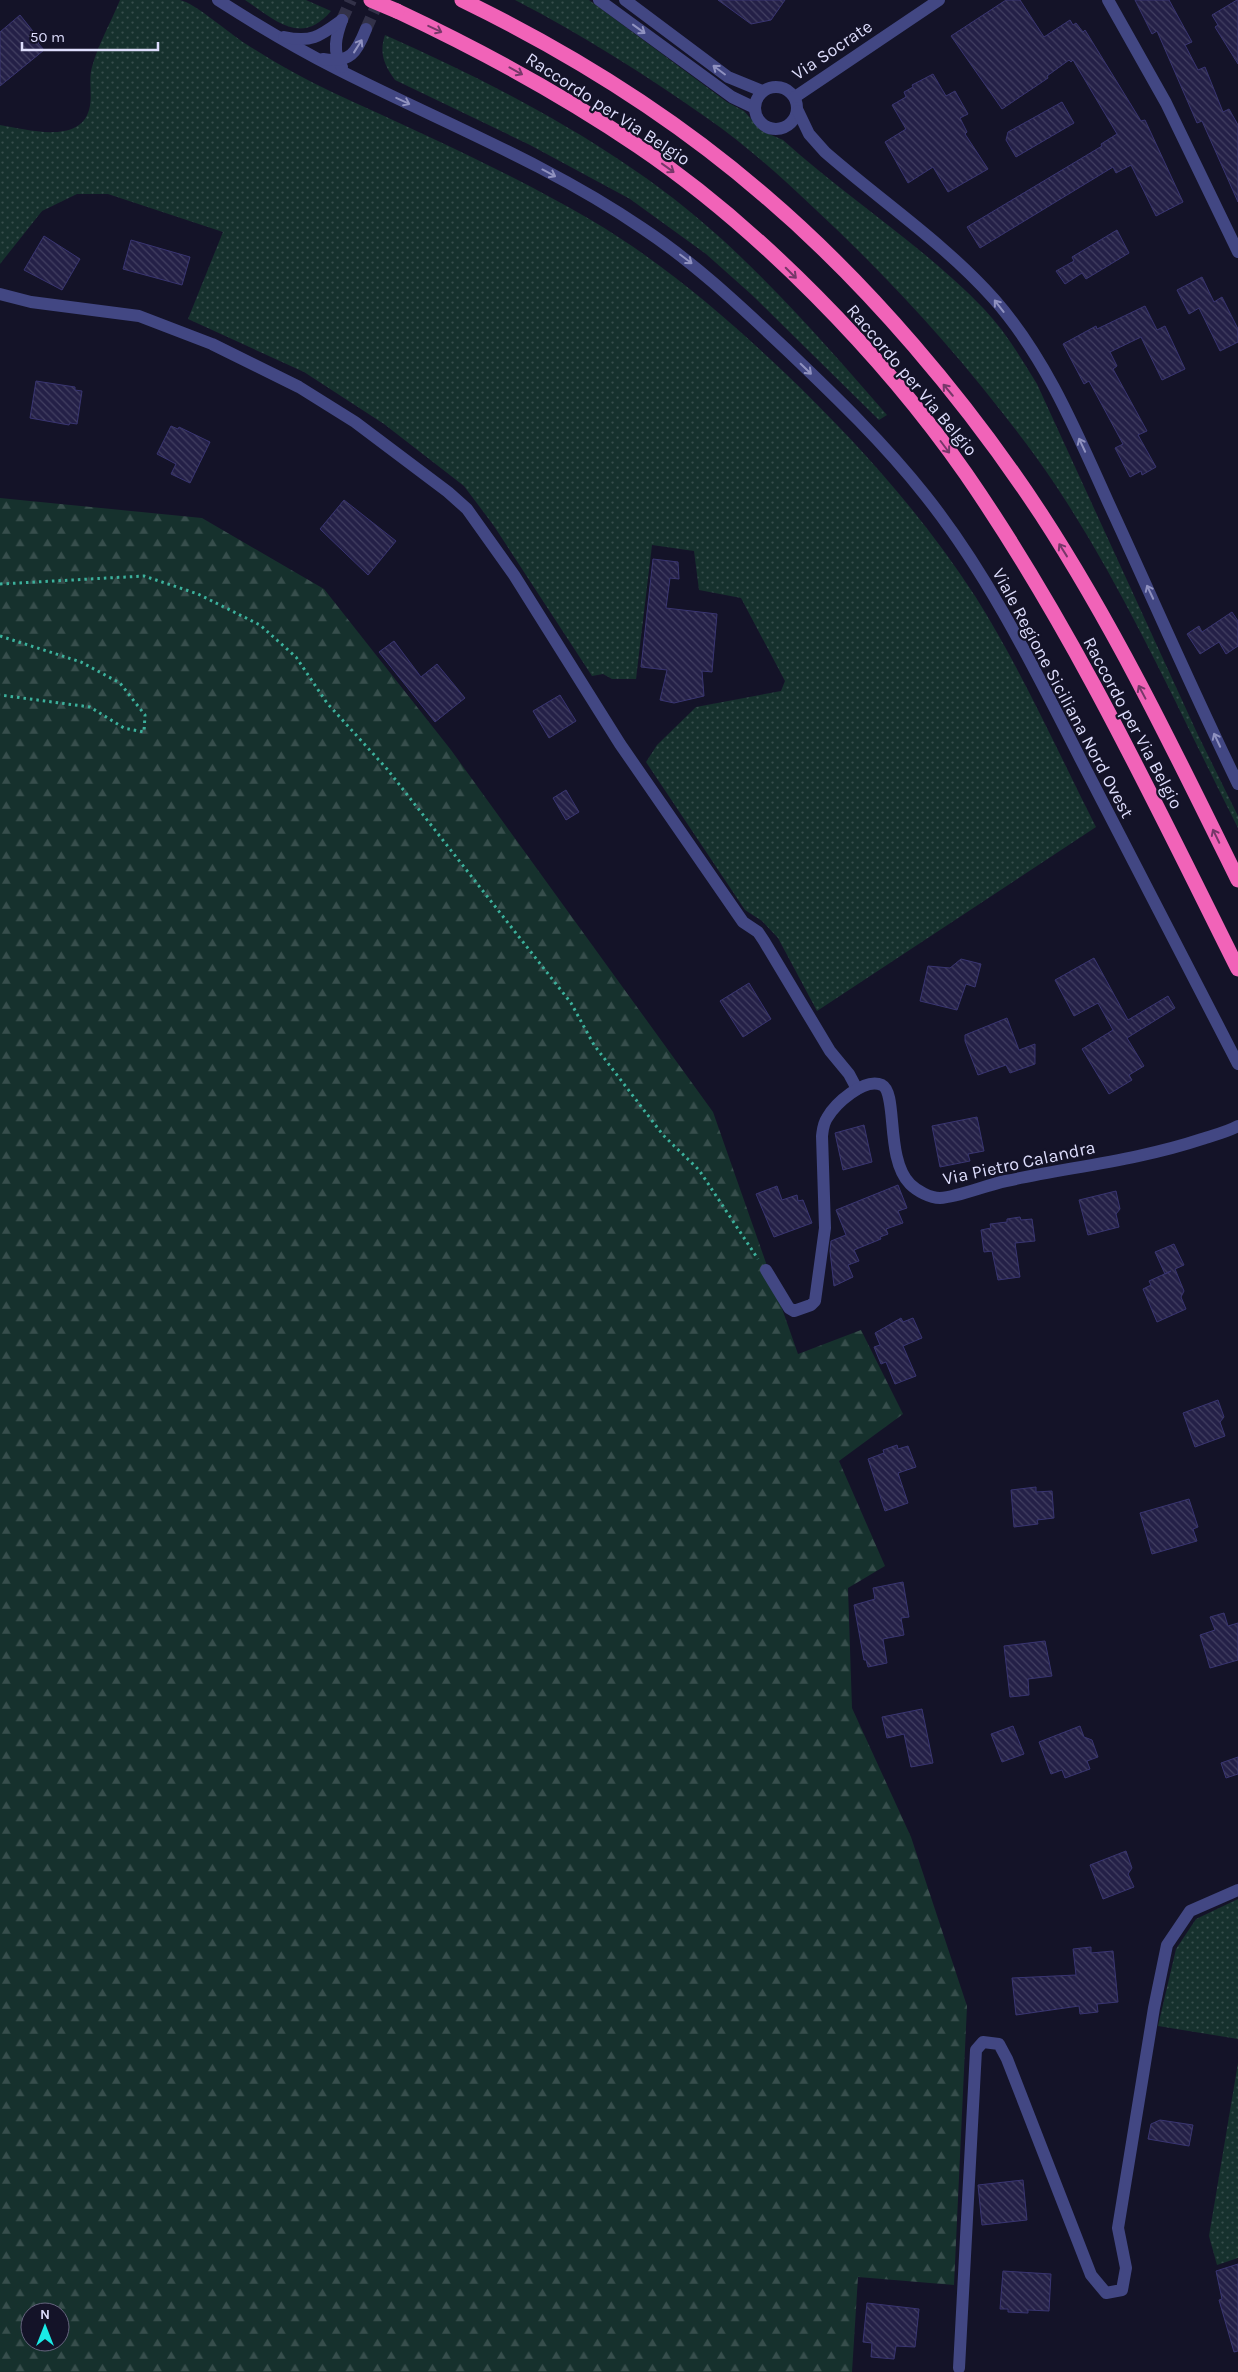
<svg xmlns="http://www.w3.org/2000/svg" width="1238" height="2372" font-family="Karla,sans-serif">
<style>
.grass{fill:url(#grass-dots)}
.forest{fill:url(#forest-firs);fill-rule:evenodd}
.building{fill:url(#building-back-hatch);stroke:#393571}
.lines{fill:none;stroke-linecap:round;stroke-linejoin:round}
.minor-tunnel{stroke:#323148;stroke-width:12;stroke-dasharray:12 6;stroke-linecap:butt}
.path{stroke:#3cb19c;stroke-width:3;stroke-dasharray:2.5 4;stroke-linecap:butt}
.minor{stroke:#424783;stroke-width:12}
.highway{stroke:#f163b8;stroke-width:15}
.highway-bridge{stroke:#f163b8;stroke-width:15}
.oneway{stroke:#773769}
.oneway2{stroke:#9092c0}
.labels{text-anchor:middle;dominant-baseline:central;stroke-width:4.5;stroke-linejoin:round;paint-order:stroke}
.street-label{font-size:18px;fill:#ddddfc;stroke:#141328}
</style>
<defs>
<pattern id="grass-dots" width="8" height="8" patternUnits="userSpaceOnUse" patternTransform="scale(1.25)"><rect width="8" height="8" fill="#16312d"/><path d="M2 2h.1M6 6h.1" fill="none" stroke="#374e4c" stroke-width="1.8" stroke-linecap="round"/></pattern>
<pattern id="forest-firs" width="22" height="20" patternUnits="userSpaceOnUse" patternTransform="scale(1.25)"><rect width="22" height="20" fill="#16312d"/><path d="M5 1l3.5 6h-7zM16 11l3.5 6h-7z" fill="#374e4c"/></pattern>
<pattern id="building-back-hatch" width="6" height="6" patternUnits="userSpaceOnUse" patternTransform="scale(1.25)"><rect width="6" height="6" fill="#242047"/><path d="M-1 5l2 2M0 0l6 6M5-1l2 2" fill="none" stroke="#434062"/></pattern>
</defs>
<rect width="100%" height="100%" fill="#141328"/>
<g class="grass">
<path d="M120 0C138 0 161 0 180 0 195 3 230 34 246 44 274 62 304 79 334 93 421 133 509 172 591 220 662 262 725 316 785 373 856 441 921 513 975 596 1021 669 1057 750 1096 827L817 1011 778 938 762 921 745 910 646 762 657 745 696 707 781 691 785 681 741 598 699 590 694 551 652 545 636 679H612L603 674 592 676 494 526 464 486 384 424 304 372 188 319 223 232 108 194H77L42 211 0 264V125C26 129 79 145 89 110 93 96 88 81 92 67 98 45 111 22 120 0Z"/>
<path d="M245 0H306L331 11C301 47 274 19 245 0Z"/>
<path d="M515 0H589L727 102 744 111 762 131 783 140C848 199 924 246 984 309 1005 331 1021 358 1037 384L1198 735 1238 816V828C1176 706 1116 568 1036 457 971 368 896 284 815 209 781 177 746 145 707 118 646 75 581 34 515 0Z"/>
<path d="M385 35C502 87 629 153 724 241 782 295 835 355 887 415L879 420 752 295 706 254 630 199 530 145 395 80C384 65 379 53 385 35Z"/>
<polygon points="1238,1899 1238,2039 1158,2026 1176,1949 1196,1919"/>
<polygon points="1238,2063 1238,2258 1217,2265 1209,2236"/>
</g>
<path class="forest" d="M0 498 202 518 324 589 451 750 713 1112 798 1354 861 1330 903 1414 839 1461 885 1566 848 1588 852 1708 911 1837 967 2006 954 2285 858 2277 852 2372H0ZM30 2312H60V2342H30Z"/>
<g class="building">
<polygon points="718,0 785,0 771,20 751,24"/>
<polygon points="1006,0 1020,0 1044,37 1070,20 1073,25 1076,23 1083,32 1085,30 1141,121 1145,120 1183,202 1156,216 1131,165 1116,173 1113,167 980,248 967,227 1102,146 1101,144 1117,134 1073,60 1071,62 1069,60 1047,76 1048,78 1002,109 951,36"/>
<polygon points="1135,0 1169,0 1192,42 1185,45 1198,70 1205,67 1223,112 1229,109 1238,125 1238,202 1202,121 1197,123 1157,31 1152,34"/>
<polygon points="1237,0 1238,0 1238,64 1215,27 1218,25 1212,15"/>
<polygon points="20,15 40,40 38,43 44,50 0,86 0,32"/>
<polygon points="933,74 946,96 955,91 968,114 960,118 967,132 965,134 988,169 948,192 933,167 908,183 885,142 906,129 892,105 906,97 904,92 913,87 912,85"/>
<polygon points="1062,102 1074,123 1016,157 1006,140 1008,132"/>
<polygon points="1117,230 1129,253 1086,279 1082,273 1065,284 1056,271 1074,261 1072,257"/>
<polygon points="44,236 80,259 62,290 24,270"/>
<polygon points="131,240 190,257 182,285 123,269"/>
<polygon points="1202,277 1214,302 1222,297 1238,329 1238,342 1220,351 1199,308 1189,314 1177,290"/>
<polygon points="1145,306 1157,330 1165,326 1185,369 1162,380 1141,337 1110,352 1117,366 1113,369 1147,431 1138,435 1156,467 1142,475 1141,471 1130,477 1115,448 1123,444 1089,381 1084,384 1063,344 1096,326 1097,329"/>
<polygon points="36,381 75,387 75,390 82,391 77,424 70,423 69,425 30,418"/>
<polygon points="171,426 178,429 179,427 210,442 190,483 171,474 176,464 157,454"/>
<polygon points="344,500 396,541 368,575 320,529"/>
<polygon points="653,559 678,562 679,579 670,578 666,608 717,614 712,672 702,671 704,696 674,703 660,700 667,670 641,667"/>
<polygon points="1232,612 1238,621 1238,646 1226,654 1219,642 1200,654 1187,634 1199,626 1202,632"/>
<polygon points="394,641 421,677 437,664 465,698 435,722 379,652"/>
<polygon points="560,695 576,721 549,738 533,711"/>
<polygon points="566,790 579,812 566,820 553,798"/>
<polygon points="1094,958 1128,1020 1168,996 1175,1008 1127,1038 1144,1066 1129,1075 1132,1080 1109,1094 1082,1049 1113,1030 1098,1003 1074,1016 1055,980"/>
<polygon points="961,959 981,964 975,987 966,984 957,1010 920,1001 928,966 950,968"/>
<polygon points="749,983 771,1019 743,1037 720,1001"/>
<polygon points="1007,1018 1019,1050 1035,1044 1035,1064 1010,1073 1006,1065 978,1075 965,1041 965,1035"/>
<polygon points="977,1117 984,1151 968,1154 970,1161 940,1167 932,1126"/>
<polygon points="864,1125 872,1162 843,1170 835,1133"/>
<polygon points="898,1185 907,1208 898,1211 903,1223 886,1229 888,1234 880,1237 881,1239 854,1250 859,1261 848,1265 853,1277 834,1286 830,1251 831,1241 846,1235 836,1210"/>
<polygon points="777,1186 782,1200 797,1195 798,1201 803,1200 812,1223 774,1237 756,1194"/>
<polygon points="1116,1191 1120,1209 1116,1214 1119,1227 1088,1235 1079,1200"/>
<polygon points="1020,1217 1021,1220 1032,1219 1035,1241 1015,1243 1020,1277 998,1280 992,1251 984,1252 981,1230 991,1228 990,1224 1007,1222 1007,1219"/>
<polygon points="1174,1244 1184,1265 1175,1269 1184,1291 1181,1297 1186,1309 1157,1322 1143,1289 1151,1285 1149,1281 1171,1271 1165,1274 1155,1252"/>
<polygon points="901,1318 903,1322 913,1318 922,1338 903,1346 916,1376 895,1384 886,1362 881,1364 874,1347 880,1345 875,1333"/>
<polygon points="1218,1400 1224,1417 1220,1422 1225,1436 1195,1447 1183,1413"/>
<polygon points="897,1445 898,1449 908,1446 916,1467 898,1473 908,1503 885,1511 868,1459 884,1453 883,1450"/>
<polygon points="1036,1487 1036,1492 1052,1491 1054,1518 1037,1520 1038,1524 1014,1527 1011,1490"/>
<polygon points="1189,1499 1198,1527 1193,1529 1197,1541 1152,1554 1140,1513"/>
<polygon points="903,1582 909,1617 901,1618 904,1635 883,1639 887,1663 868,1667 866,1660 864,1660 854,1605 875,1599 873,1588"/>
<polygon points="1224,1613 1228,1626 1238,1623 1238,1660 1210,1668 1200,1635 1215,1630 1210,1617"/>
<polygon points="1045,1641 1052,1676 1028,1679 1029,1695 1010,1697 1004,1646"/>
<polygon points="922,1709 933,1763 911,1767 904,1734 887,1738 882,1717"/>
<polygon points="1013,1726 1024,1754 1002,1762 991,1734"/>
<polygon points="1080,1726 1084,1737 1092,1740 1098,1757 1087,1761 1090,1769 1065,1778 1062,1770 1051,1774 1039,1742"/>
<polygon points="1238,1757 1238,1774 1226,1778 1221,1763"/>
<polygon points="1126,1851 1132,1868 1128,1874 1134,1887 1103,1899 1090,1865"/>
<polygon points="1091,1947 1091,1953 1113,1951 1118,2002 1097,2004 1098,2012 1080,2014 1079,2006 1016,2015 1012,1978 1076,1975 1073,1949"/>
<polygon points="1160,2120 1193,2125 1189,2146 1148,2139 1151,2124"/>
<polygon points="1023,2180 1027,2220 982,2225 978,2185"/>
<polygon points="1238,2264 1238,2351 1234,2352 1219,2300 1222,2299 1216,2271"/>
<polygon points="1003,2271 1051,2274 1049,2311 1028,2310 1028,2313 1008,2312 1008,2309 1000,2309"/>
<polygon points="867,2303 919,2309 915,2347 896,2346 894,2359 871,2357 872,2343 863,2342"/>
</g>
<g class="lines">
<g class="minor-tunnel">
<polyline points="342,20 351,0"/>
<polyline points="366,29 379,0"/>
</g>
<g class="path">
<polyline points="0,584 144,576 198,594 260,625 296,657 327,703 387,769 571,1003 594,1045 663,1135 699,1170 758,1259"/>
<polyline points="0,636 81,662 120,683 145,715 144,732 124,728 90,707 0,695"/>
</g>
<g class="minor">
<path d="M218 0C257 25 296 48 337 69 439 121 547 163 642 228 695 263 741 307 788 351 835 396 884 443 925 495 988 574 1034 668 1080 758 1133 860 1185 962 1238 1064"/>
<polyline points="599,0 732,97 755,108"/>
<polyline points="625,0 728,77 762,91"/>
<polyline points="1108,0 1166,103 1238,252"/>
<path d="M342 20C336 36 332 52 342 67"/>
<path d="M284 37C312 43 320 36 342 20"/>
<path d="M323 59C350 64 357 52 366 29"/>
<circle cx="776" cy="108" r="21"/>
<polyline points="795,97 939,0"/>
<path d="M798 111 809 134 825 152C881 201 944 243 994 299 1046 358 1077 433 1109 504 1152 597 1193 692 1238 784"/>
<polyline points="0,294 31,302 139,316 212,344 299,387 355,422 448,492 467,509 514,575 620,744 743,922 758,932 764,941 830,1051 849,1074 857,1089"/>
<path d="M766 1270 789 1308 794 1311 811 1305 815 1301 825 1228 822 1136C823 1129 823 1124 827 1118 835 1104 864 1077 882 1085 898 1093 885 1159 910 1184 917 1191 930 1198 940 1198 959 1197 986 1185 1006 1181 1071 1167 1139 1160 1202 1139 1214 1135 1227 1132 1238 1126"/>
<polyline points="959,2368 976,2050 983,2042 999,2044 1007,2059 1091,2275 1106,2293 1122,2290 1126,2268 1118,2228 1154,2008 1167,1945 1190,1911 1238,1890"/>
</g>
<g class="highway">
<path d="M462 0C569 52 675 118 765 196 869 285 966 400 1041 514 1116 629 1177 756 1238 880"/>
<path d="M397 11C480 50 561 94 638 146 758 227 883 355 966 474 1073 629 1154 801 1238 969"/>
</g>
<polyline class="highway-bridge" points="371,0 397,11"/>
</g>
<defs><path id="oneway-shaft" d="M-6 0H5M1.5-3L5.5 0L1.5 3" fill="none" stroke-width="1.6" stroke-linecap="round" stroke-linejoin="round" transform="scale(1.25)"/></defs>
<g class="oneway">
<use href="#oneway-shaft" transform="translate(435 29) rotate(25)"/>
<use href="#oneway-shaft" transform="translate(516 71) rotate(29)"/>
<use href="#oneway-shaft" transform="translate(668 168) rotate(36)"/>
<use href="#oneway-shaft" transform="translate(791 273) rotate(45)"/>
<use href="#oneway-shaft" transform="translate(948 390) rotate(-130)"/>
<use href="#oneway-shaft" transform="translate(945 447) rotate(53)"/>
<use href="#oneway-shaft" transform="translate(1063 550) rotate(-122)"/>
<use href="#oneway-shaft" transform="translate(1142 692) rotate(-118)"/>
<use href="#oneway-shaft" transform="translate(1216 836) rotate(-116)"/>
</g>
<g class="oneway2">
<use href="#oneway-shaft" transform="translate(639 29) rotate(36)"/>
<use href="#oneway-shaft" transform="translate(358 46) rotate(-58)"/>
<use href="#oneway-shaft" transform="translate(719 70) rotate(-143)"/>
<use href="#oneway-shaft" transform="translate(403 101) rotate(25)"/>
<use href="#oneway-shaft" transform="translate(549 173) rotate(28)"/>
<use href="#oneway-shaft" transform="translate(686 259) rotate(37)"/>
<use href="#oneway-shaft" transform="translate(999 306) rotate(-128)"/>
<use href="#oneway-shaft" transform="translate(806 369) rotate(44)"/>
<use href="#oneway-shaft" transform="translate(1082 445) rotate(-115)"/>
<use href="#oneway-shaft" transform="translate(1150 592) rotate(-115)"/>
<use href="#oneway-shaft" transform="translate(1217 740) rotate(-115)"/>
</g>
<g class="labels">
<g class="street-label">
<text transform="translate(832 50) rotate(-34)">Via Socrate</text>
<text transform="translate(608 109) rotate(33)">Raccordo per Via Belgio</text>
<text transform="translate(912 380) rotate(50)">Raccordo per Via Belgio</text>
<text transform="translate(1063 693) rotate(62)">Viale Regione Siciliana Nord Ovest</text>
<text transform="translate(1133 723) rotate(62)">Raccordo per Via Belgio</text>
<text transform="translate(1019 1163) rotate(-12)">Via Pietro Calandra</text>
</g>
</g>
<g transform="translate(45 2327)"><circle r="24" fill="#141328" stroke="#64647d"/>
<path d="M0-4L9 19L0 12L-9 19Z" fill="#1aeae6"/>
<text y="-8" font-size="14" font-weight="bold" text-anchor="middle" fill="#ddddfc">N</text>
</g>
<path d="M22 42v8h136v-8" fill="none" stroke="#ddddfc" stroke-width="2.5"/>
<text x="30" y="42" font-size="15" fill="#ddddfc" stroke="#141328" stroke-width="4" paint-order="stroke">50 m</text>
</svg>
